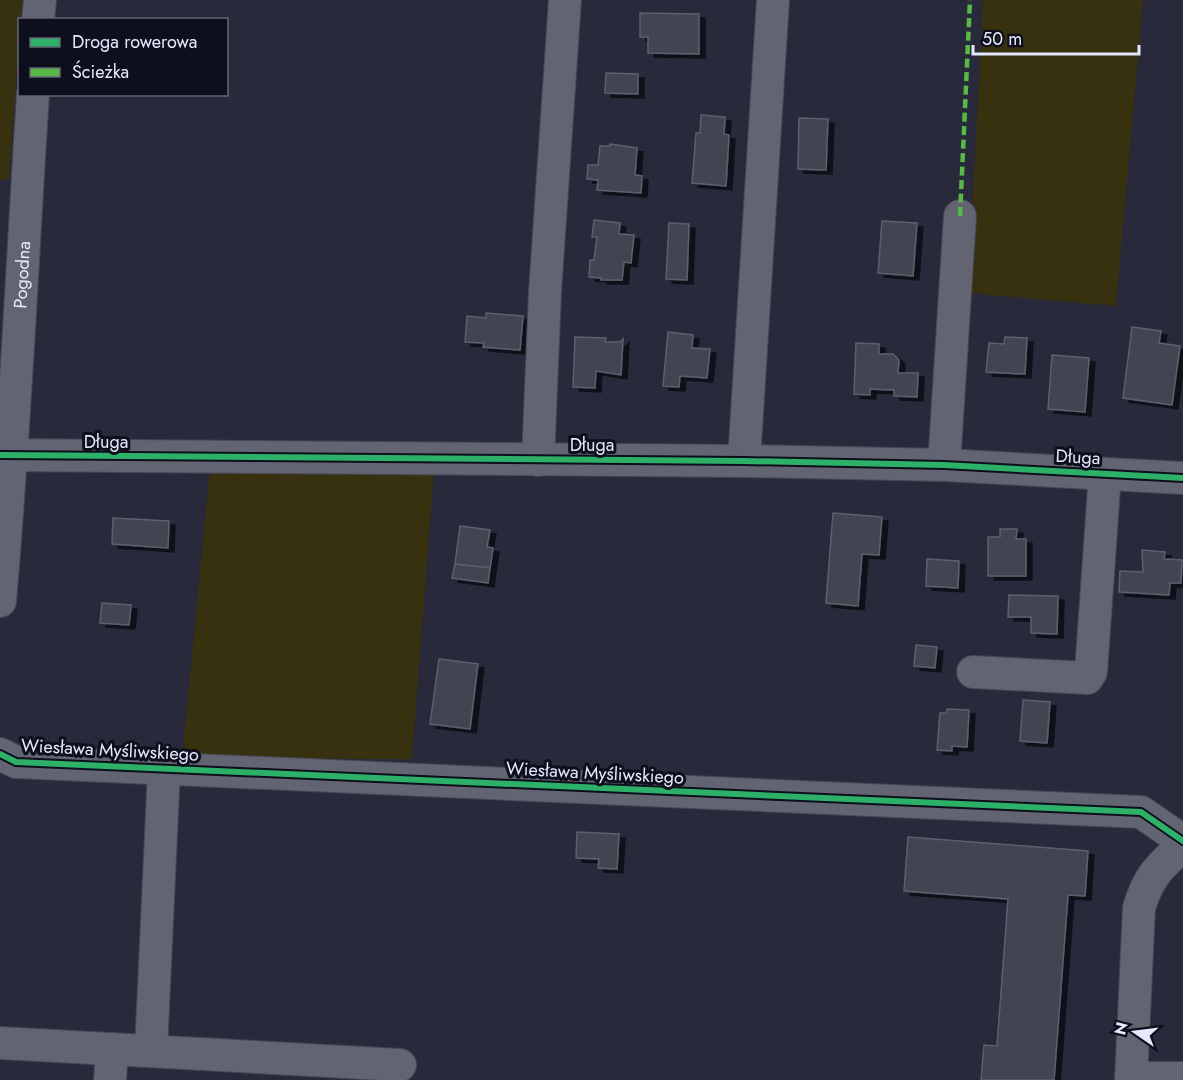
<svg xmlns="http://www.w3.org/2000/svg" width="1183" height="1080" font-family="Jost,sans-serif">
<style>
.green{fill:#38310f}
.building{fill:#3f4451;stroke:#5b606e;stroke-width:1.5;filter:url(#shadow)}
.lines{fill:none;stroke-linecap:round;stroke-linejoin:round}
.minor-casing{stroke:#454656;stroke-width:34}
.minor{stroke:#636471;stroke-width:32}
.quiet{stroke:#58b947;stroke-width:4.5;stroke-dasharray:9 4.5;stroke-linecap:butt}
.cycleway-casing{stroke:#0d0f1c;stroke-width:10}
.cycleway{stroke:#2db169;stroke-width:6}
.labels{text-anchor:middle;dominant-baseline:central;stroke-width:6;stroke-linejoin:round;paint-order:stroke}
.street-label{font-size:18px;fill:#e5e9fe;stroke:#0d0f1c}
</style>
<defs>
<filter id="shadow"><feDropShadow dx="6" dy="4" stdDeviation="0" flood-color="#0009"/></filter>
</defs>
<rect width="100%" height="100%" fill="#28293b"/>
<g class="green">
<polygon points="0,0 22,0 9,180 0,179"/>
<polygon points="983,0 1143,0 1116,306 968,293"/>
<polygon points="210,469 434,470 412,759 182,758"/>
</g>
<g class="building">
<polygon points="640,13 699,14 699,54 648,53 648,37 640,37"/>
<polygon points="606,73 638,74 638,94 605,93"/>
<polygon points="701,115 725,117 724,134 729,135 726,186 692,183 696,133 700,133"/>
<polygon points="799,118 828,119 826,170 798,169"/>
<polygon points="610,144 637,148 635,175 642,176 641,193 597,190 598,180 587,179 588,165 598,165 600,146 610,146"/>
<polygon points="594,220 620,223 619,234 634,235 631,263 624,262 622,280 601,280 601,278 589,277 590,260 594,260 597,237 592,237"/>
<polygon points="882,221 917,223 913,276 878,273"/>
<polygon points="669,223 689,224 687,280 666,279"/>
<polygon points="486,313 523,316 520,350 483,347 484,343 465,342 467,316 486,318"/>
<polygon points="1132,327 1161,331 1159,343 1180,346 1172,405 1123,398"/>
<polygon points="668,332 693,335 692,348 710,349 707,378 680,376 679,387 663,386"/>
<polygon points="575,337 606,338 605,342 620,342 623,339 621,375 596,371 595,388 573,387"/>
<polygon points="1005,337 1027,338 1025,374 986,372 989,343 1004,344"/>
<polygon points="856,343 879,344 879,354 893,354 899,360 898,373 918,373 917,397 894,396 894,390 870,389 870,395 854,394"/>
<polygon points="1052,355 1089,358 1085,412 1048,409"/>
<polygon points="833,513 882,517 879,555 862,554 858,606 826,603"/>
<polygon points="113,518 169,521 168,548 112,544"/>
<polygon points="460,526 490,530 487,547 493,548 490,568 455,564"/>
<polygon points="1000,529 1017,529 1016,539 1026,539 1026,576 988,576 988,537 1000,537"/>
<polygon points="1142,550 1165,552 1164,559 1182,560 1181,583 1170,583 1169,595 1119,592 1120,571 1143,572"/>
<polygon points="927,559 959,561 958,588 926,586"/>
<polygon points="455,564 490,568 488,583 452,578"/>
<polygon points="1009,595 1058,596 1057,634 1031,633 1031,617 1008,617"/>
<polygon points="102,603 131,605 129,625 100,623"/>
<polygon points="916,645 937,647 935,668 914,666"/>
<polygon points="439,659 478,664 470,729 430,724"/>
<polygon points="1023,700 1050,702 1047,743 1020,741"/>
<polygon points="947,709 969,710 967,747 952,746 952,751 937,750 940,713 946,713"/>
<polygon points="577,832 619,834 617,869 598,868 599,859 576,858"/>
<polygon points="908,837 1088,851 1085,896 1068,895 1054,1080 981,1080 984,1045 997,1046 1008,899 904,891"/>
</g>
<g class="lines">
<g class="minor-casing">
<g id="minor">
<polyline points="38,20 40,0"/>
<polyline points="0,455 744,461 944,465 1183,478"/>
<polyline points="538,460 545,292 565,0"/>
<polyline points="744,461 773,0"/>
<polyline points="944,465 960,216"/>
<path id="s1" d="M0 601C15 432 22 263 33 94"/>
<polyline points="973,672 1087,678 1091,672 1105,474"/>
<polyline points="0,754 16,762 1141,812 1183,841"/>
<polyline points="0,1043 400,1065"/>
<polyline points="151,1051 164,769"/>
<polyline points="1131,1078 1183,1078"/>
<polyline points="110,1080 112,1049"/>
<path d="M1131 1080 1139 908C1148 877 1159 867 1183 845"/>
</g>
</g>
<use href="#minor" class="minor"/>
<polyline class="quiet" points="960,216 970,0"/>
<g class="cycleway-casing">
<g id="cycleway">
<polyline points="0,455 744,461 944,465 1183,478"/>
<polyline points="0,754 16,762 1141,812 1183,841"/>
</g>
</g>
<use href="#cycleway" class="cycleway"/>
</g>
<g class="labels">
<g class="street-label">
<text stroke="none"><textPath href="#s1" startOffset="327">Pogodna</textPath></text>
<text x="106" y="442">Długa</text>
<text x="592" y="445">Długa</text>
<text transform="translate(1078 457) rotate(3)">Długa</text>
<text transform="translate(110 750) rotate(3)">Wiesława Myśliwskiego</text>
<text transform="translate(595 773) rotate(3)">Wiesława Myśliwskiego</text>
</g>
</g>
<rect x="18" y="18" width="210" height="78" fill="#0d0f1c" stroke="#636676" stroke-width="1.5"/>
<rect x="30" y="38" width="30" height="9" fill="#2db169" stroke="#636676" stroke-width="1.5"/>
<text x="72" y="48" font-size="18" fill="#e5e9fe">Droga rowerowa</text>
<rect x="30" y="68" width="30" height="9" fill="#58b947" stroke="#636676" stroke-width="1.5"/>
<text x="72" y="78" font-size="18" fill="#e5e9fe">Ścieżka</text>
<g transform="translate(1135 1032) rotate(284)" stroke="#0d0f1c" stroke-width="4.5" paint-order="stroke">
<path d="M0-4.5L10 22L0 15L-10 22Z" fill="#e5e9fe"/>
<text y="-9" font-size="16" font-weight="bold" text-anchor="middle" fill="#e5e9fe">N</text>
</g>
<path d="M973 45v9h166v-9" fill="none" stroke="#e5e9fe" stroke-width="3"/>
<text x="982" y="45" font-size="18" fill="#e5e9fe" stroke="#0d0f1c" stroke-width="4.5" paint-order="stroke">50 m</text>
</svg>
